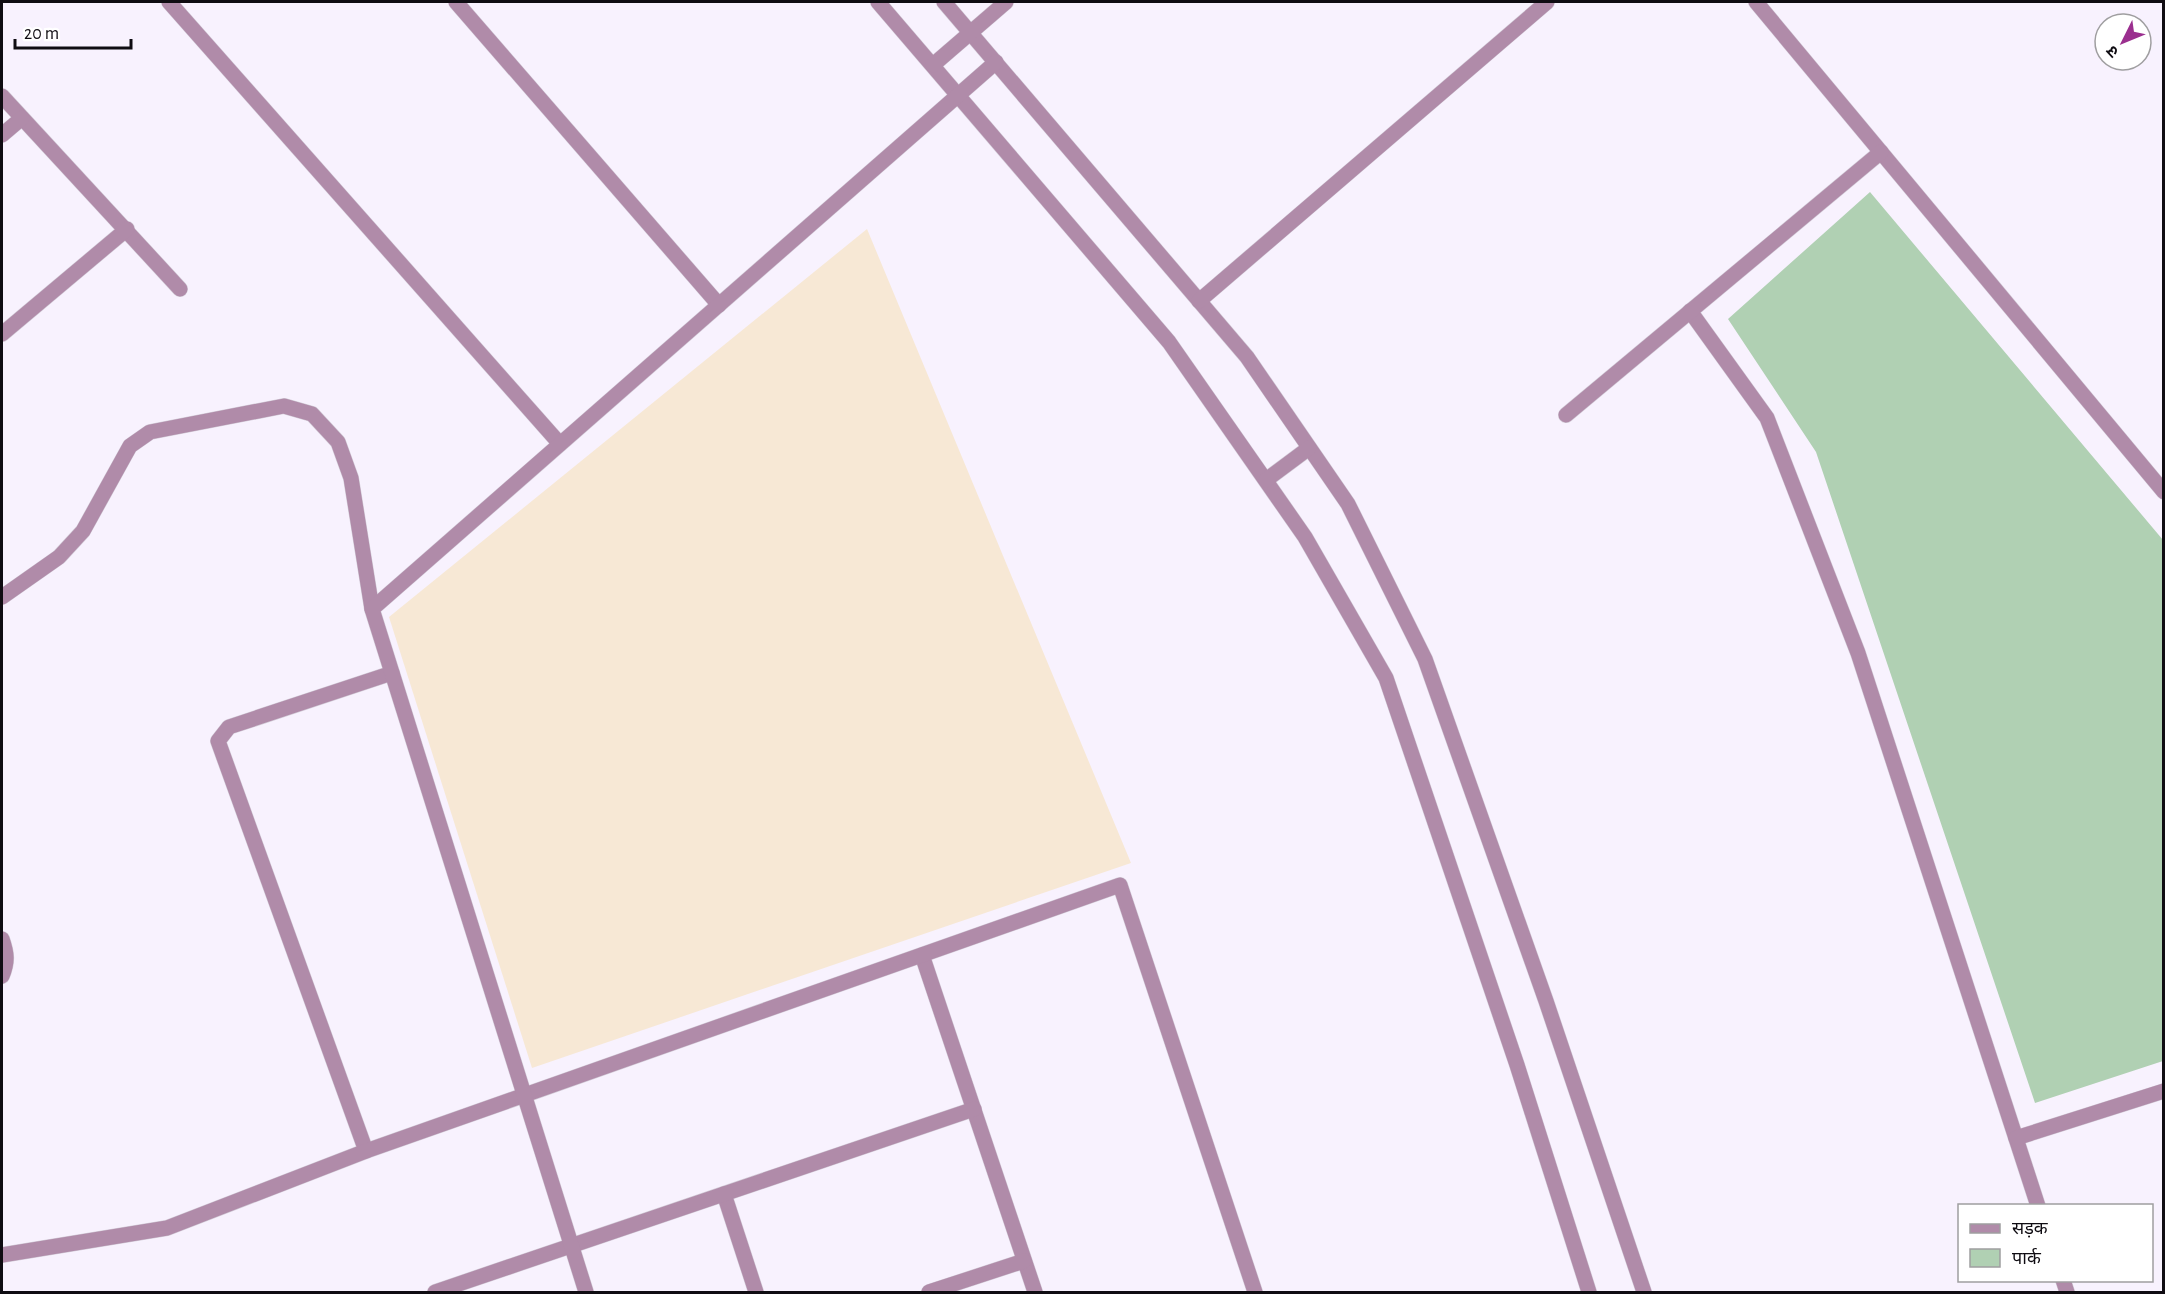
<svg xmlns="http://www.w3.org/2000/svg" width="2165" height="1294" font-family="'Alegreya Sans','Noto Sans Devanagari',sans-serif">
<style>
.education{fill:#f7e8d5}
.green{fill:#b0d0b3}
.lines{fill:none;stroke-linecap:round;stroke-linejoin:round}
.minor-casing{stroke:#d3cdd8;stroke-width:16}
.minor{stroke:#b08ba9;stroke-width:15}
</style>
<rect width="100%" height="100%" fill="#f8f2fe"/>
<polygon class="education" points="867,229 1131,863 532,1068 389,617"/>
<polygon class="green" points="1870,192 2163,540 2163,1061 2035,1103 1816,452 1728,319"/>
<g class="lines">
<g class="minor-casing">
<g id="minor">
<polyline points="169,2 560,444"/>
<polyline points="456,2 719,305"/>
<polyline points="878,2 1169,342 1305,537 1386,678 1517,1065 1589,1292"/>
<polyline points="944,2 1247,357 1348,504 1425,659 1546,1001 1644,1292"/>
<polyline points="1756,2 2164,492"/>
<polyline points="933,65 1006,2"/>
<polyline points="2,96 180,289"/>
<polyline points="2,135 22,118"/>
<polyline points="1199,301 1547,2"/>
<polyline points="1690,311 1767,418 1858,653 2038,1206"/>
<polyline points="2,334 127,229"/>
<polyline points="1566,415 1881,152"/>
<polyline points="1266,480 1309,448"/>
<polyline points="2,597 59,557 83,531 130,446 150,432 284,406 312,414 338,442 351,478 372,609"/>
<path d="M2 939C7 953 8 962 2 976"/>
<polyline points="922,955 1035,1292"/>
<polyline points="2016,1138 2164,1091"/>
<polyline points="366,1151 218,741 229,727 392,673"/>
<polyline points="724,1194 756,1292"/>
<polyline points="2,1255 167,1228 366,1151 1120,885 1255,1292"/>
<polyline points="2063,1280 2067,1292"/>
<polyline points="435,1292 974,1109"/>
<polyline points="586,1292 372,609 996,62"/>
<polyline points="929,1292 1024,1261"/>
</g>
</g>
<use href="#minor" class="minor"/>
</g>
<rect width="2165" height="1294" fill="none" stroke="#0f0c12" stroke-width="6"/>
<rect x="1958" y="1204" width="195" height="78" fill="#ffffff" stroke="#9f9ea0" stroke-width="1.5"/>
<rect x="1970" y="1224" width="30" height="9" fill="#b08ba9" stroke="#9f9ea0" stroke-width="1.5"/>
<text x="2012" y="1234" font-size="18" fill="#0f0c12">सड़क</text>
<rect x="1970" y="1249" width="30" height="18" fill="#b0d0b3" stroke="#9f9ea0" stroke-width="1.5"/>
<text x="2012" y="1264" font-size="18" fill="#0f0c12">पार्क</text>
<g transform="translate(2123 42) rotate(227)"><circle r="28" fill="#ffffff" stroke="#9f9ea0" stroke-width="1.5"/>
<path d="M0-4.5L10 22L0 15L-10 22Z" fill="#9b2f8f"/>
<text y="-9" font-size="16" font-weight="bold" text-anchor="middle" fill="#0f0c12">उ</text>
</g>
<path d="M15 39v9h116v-9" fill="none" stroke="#0f0c12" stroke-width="3"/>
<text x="24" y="39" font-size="18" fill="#0f0c12" stroke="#ffffff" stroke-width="4.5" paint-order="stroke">20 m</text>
</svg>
